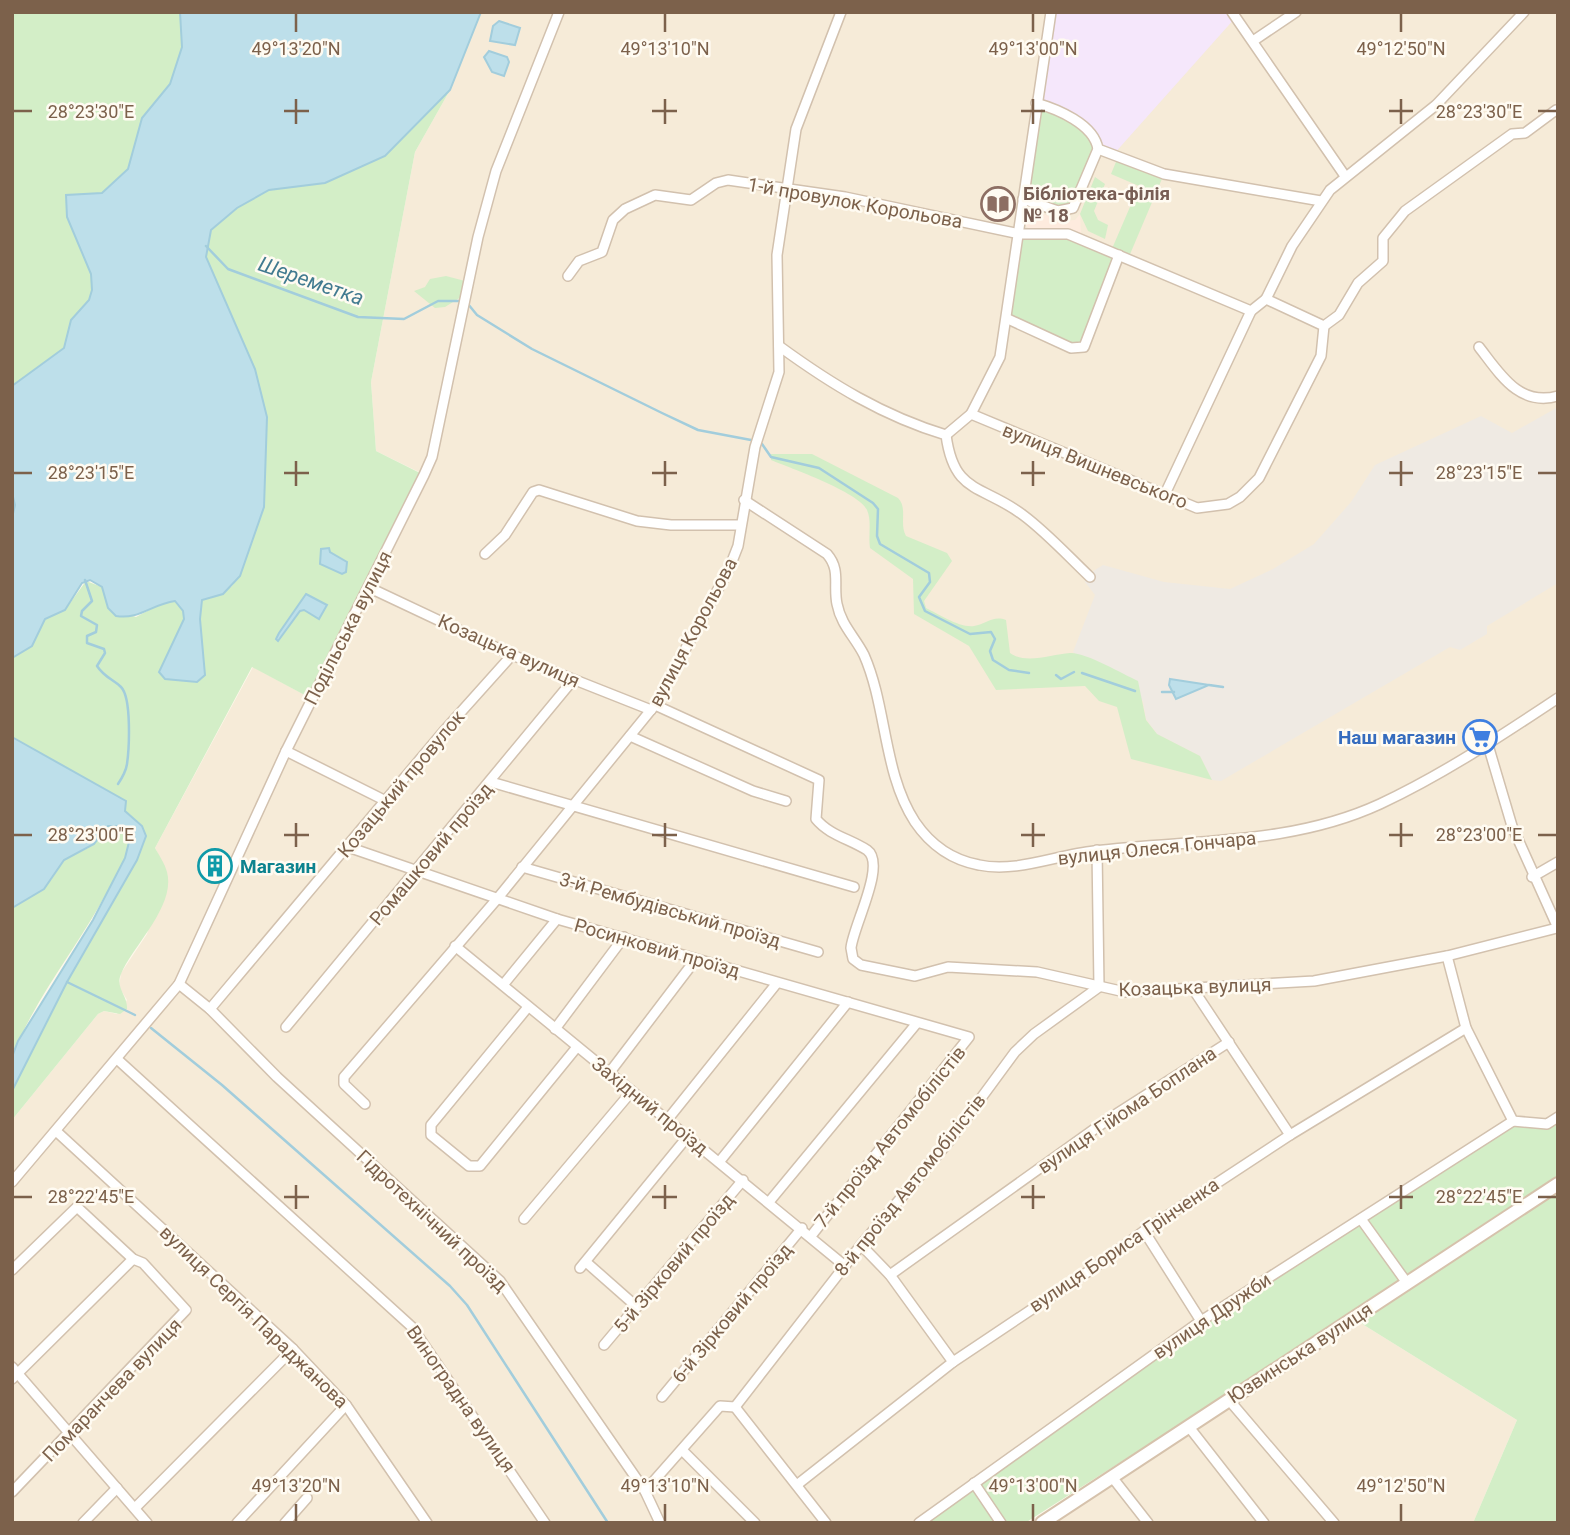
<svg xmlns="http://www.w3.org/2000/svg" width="1570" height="1535" font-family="Roboto,sans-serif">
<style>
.residential{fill:#f6ebd8}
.commercial{fill:#feebde}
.industrial{fill:#efeae3}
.education{fill:#f5e7fb}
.green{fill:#d3eec7}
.water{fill:#bddfea;stroke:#a2cddc;stroke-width:2}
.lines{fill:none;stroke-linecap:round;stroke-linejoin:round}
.stream{stroke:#a2cddc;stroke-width:2.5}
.street-casing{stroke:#d2c1ae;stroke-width:12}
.secondary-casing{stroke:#d6c2ac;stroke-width:16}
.street{stroke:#fff;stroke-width:9}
.secondary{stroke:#fff;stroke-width:12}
.ticks{fill:none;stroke:#7c614b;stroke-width:2.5}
.labels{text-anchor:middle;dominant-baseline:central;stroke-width:5;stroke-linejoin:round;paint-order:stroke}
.education-label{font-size:19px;font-weight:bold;fill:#785e54;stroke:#fffbf2;text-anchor:start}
.street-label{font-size:19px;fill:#7c614b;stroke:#fffbf2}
.shop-label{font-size:19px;font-weight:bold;fill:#366cbe;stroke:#fffbf2;text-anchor:end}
.culture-label{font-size:19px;font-weight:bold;fill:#0d838f;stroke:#fffbf2;text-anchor:start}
.water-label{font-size:21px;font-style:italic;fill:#427b90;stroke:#fffbf2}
.ticks-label{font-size:18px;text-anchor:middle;fill:#7c614b;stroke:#fffbf2;stroke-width:5;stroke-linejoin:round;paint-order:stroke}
</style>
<rect width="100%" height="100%" fill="#fef8eb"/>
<g class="residential">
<polygon points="481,12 1558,12 1558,1117 919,1523 12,1523 12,1120 98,1014 104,1011 117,1014 127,1000 119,987 121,973 147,934 166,870 155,848 253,667 312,699 423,474 376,451 371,382 415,152 450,90"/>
<polygon points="1359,1322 1517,1420 1473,1523 1050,1523"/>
</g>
<polygon class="commercial" points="1032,209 1060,221 1075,220 1080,214 1081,235 1068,230 1032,232 1023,223 1025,214"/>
<polygon class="industrial" points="1558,407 1558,583 1487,626 1487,634 1460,650 1450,647 1221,781 1212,780 1200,756 1157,734 1146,719 1143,701 1073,652 1095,595 1085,582 1087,575 1103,565 1164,582 1230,589 1273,569 1314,544 1351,502 1375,465 1481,416 1512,433"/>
<polygon class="education" points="1051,12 1232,12 1236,17 1113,155 1036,103"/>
<g class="green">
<polygon points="12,12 180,12 182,47 177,67 170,84 142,118 128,169 102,193 66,195 67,217 91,274 93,290 89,300 71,320 64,348 12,386"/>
<path d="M450 90 415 152 371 382 376 451 424 475 312 699 252 667 155 848C159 855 165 864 167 872 176 906 133 945 121 974 115 988 128 996 127 1009L120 1014 104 1011 98 1014 12 1120V1091L67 982 137 860 146 836 125 811V801L12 737V658C31 648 36 637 45 619L65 610 86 581 102 587 108 609 136 617 162 603 231 587 240 576 264 507 255 369 206 257 211 230 237 208 269 190 325 183 385 156Z"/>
<polygon points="1036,103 1061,110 1097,143 1071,209 1023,199"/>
<polygon points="1118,157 1164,174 1128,259 1120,255 1082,349 1008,319 1020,234 1068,234 1111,251 1139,186 1111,174"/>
<polygon points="1095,177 1105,184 1094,211 1098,220 1108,225 1105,239 1088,231 1080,214"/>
<polygon points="446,276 465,281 461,297 445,307 435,308 414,291 425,287 430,279"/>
<path d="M771 454H812L898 498C908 508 899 524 906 536L947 553 952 561 924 601 926 608C939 614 959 628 974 626 986 624 993 615 1006 620L1010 653C1026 665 1052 654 1070 653 1085 652 1123 674 1138 681L1146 720 1157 734 1200 756 1212 780 1131 759 1117 707 1099 701 1085 686 996 690 969 646 914 614 913 579 870 548C868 536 872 521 867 510 859 492 790 468 771 460Z"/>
<path d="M118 824C125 829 131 838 129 847 126 862 115 877 108 890 78 947 35 997 12 1057V908L51 880 64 860 88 848 108 826Z"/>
<polygon points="1558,1117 1558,1175 1185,1421 1025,1523 919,1523 1201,1321 1513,1121 1547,1124"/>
<polygon points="1558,1192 1558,1523 1473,1523 1517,1420 1359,1322"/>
</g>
<g class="water">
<path d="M180 12H481L450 90 385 156 325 183 269 190 237 208 211 230 206 257 255 369 267 417 264 507 240 576 223 594 202 600 200 619 205 675 197 682 165 679 159 672 184 619 183 611 175 601C152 604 139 620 116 616L108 608 102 587 90 580 82 583 65 610 45 619 32 646 12 658V518L15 505 12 493V386L64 348 71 320 89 300 92 290 91 274 67 217 66 195 102 193 128 169 142 118 170 84 182 47Z"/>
<polygon points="499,21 520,28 515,45 490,41 493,26"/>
<polygon points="489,51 507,57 509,62 504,76 492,72 484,57"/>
<polygon points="329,548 330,552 347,562 346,572 342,574 320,564 321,549"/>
<polygon points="306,594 327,605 319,619 304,610 300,611 278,641 276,639 279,633"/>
<polygon points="1170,679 1209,685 1176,699 1169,685"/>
<polygon points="12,737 126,801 125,811 142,826 146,836 137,860 67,982 12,1091 12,1057 18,1041 93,920 125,858 129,842 121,826 108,826 94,844 64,860 44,889 12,908"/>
</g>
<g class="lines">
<g class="stream">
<polyline points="206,246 228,269 358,317 404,319 438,301 460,301"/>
<polyline points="468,304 477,315 532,349 662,413 698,430 751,440"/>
<polyline points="762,444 771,457 819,468 873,503 878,509 877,536 880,544 929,573 930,582 919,597 925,611 970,634 991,632 995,639 990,651 993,660 1009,670 1029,673"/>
<path d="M85 580 92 601 82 611 81 616 97 625 96 632 87 636V643L104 649 105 653 97 666C105 678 113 679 121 687 132 698 129 750 127 764 126 771 122 778 118 784"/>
<polyline points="1082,673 1135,691"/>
<polyline points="1056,675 1061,679 1074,672"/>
<polyline points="1209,685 1223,687"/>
<polyline points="1162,692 1174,692"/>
<polyline points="67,982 135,1015"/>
<polyline points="151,1028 222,1085 450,1286 467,1305 608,1523"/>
</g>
<g class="street-casing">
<g id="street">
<polyline points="1232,12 1345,176"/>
<polyline points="1253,41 1296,12"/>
<polyline points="1098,149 1164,174 1321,201"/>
<path d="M1023 199 1058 211 1073 208 1098 149C1094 124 1057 109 1036 103"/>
<polyline points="568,276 579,261 602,252 613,220 625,209 655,195 691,200 716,183 728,180 845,197 1020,234 1068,234 1251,311"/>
<polyline points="1008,319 1071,348 1084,347 1119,255"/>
<polyline points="1324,326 1339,315 1358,283 1383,261 1383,238 1405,211 1512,134 1525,133 1556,110"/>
<path d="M779 346C831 384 883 416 946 435 954 495 982 484 1023 515 1046 532 1068 556 1090 577"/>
<path d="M1479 347C1500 374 1519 407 1558 396"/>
<polyline points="971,414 1197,508 1228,504 1240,497 1259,478 1321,356 1324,326 1266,299 1292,246 1330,190 1436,105 1524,12"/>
<polyline points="946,435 971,414 1000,357 1051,12"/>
<polyline points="1165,494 1251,311 1266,299"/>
<path d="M744 500 827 554C841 570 833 585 837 604 841 625 855 637 864 655 887 707 883 773 915 822 930 844 952 860 979 865 1016 873 1057 855 1094 851 1191 839 1289 846 1380 804 1442 775 1501 736 1558 698"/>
<polyline points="485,554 505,535 533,492 539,490 637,521 671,525 741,525"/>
<polyline points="370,588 512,655 651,710"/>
<path d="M655 705 819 780 816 819C829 835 850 839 867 850 887 864 853 926 851 948L853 959 861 965 915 976 948 967 1037 972 1125 992 1314 981 1447 956 1557 928"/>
<polyline points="630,736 753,791 786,801"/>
<polyline points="1488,745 1512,826 1558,928"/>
<polyline points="286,751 386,801"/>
<polyline points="491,782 854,887"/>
<polyline points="348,847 557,919 969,1037 811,1236"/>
<polyline points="522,867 818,952"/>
<polyline points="1532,877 1558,862"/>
<polyline points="455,946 845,1266"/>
<polyline points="1447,956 1466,1028 1513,1121 1547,1124 1558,1117"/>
<polyline points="179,984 210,1009 277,1077 500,1281 645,1491 660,1523"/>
<polyline points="503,985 557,919"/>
<polyline points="1193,989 1290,1135"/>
<polyline points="528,1007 431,1125 431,1135 469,1166 480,1166 577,1047"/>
<polyline points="210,1009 443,732 512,655"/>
<polyline points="286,1027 573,680"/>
<polyline points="555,1029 624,937"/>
<polyline points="117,1059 412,1327 545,1523"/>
<polyline points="610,1072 696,959"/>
<polyline points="365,1104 344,1084 344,1077 497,899 655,705 729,569 738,546 755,447 779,372 777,255 796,129 841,12"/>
<polyline points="668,1119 777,983"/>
<polyline points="56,1131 293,1349 346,1405 427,1523"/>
<polyline points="720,1161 848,1002"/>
<polyline points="12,1182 179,984 286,751 424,475 432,457 478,237 496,171 559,12"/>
<polyline points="769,1202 917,1023"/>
<polyline points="524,1219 632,1091"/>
<polyline points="1361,1219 1407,1283"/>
<polyline points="1144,1231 1201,1321"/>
<polyline points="861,1245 890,1275 953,1362"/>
<polyline points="586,1262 637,1307"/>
<polyline points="580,1268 688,1136"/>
<polyline points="12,1270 77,1207 133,1259 143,1263 186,1310 12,1492"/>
<polyline points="890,1275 1110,1118 1229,1042"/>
<polyline points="604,1345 743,1180"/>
<polyline points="12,1367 147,1523"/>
<polyline points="12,1379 133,1259"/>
<polyline points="662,1397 802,1228"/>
<polyline points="1229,1400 1334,1523"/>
<polyline points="735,1407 861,1245 951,1139 1015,1052 1034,1034 1099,987 1097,850"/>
<polyline points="735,1407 826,1523"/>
<polyline points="1189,1427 1264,1523"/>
<polyline points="683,1451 755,1523"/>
<polyline points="1112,1477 1148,1523"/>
<polyline points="974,1483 1001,1523"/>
<polyline points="798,1484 953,1362 1092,1269 1144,1231 1290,1135 1466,1028"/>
<polyline points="645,1491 720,1406 735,1407"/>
<polyline points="135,1508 293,1349"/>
<polyline points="83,1523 117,1488"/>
<polyline points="237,1523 346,1405"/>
<polyline points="285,1523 307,1498"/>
<polyline points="919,1523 1201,1321 1513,1121"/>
</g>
</g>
<g class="secondary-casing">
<polyline id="secondary" points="1042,1523 1558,1184"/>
</g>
<use href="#street" class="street"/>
<use href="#secondary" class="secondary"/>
</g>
<path class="ticks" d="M296 14V32M665 14V32M1033 14V32M1401 14V32M296 99V124M665 99V124M1033 99V124M1401 99V124M14 111H32M284 111H309M652 111H677M1021 111H1045M1389 111H1413M1538 111H1556M296 461V486M665 461V486M1033 461V486M1401 461V486M14 473H32M284 473H309M652 473H677M1021 473H1045M1389 473H1413M1538 473H1556M296 823V847M665 823V847M1033 823V847M1401 823V847M14 835H32M284 835H309M652 835H677M1021 835H1045M1389 835H1413M1538 835H1556M296 1185V1209M665 1185V1209M1033 1185V1209M1401 1185V1209M14 1197H32M284 1197H309M652 1197H677M1021 1197H1045M1389 1197H1413M1538 1197H1556M296 1504V1521M665 1504V1521M1033 1504V1521M1401 1504V1521"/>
<defs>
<g id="library-ring" transform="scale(1.75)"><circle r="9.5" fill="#fffbf2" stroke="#8d6e63" stroke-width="1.5"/><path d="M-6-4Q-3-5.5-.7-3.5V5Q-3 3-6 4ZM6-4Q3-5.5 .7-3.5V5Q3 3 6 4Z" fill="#8d6e63"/></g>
<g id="supermarket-ring" transform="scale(1.75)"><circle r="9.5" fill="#fffbf2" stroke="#3f7fe0" stroke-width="1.5"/><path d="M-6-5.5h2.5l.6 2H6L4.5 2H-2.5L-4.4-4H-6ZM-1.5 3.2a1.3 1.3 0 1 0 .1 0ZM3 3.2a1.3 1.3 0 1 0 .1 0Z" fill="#3f7fe0"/></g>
<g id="building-ring" transform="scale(1.75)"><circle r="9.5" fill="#fffbf2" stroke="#0f9aa8" stroke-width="1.5"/><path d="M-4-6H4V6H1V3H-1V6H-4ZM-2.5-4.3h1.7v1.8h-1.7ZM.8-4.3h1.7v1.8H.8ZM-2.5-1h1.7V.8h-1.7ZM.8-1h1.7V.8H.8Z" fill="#0f9aa8"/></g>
</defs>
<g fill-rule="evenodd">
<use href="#library-ring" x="998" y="204"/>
<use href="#supermarket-ring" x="1480" y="737"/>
<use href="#building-ring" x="215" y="866"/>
</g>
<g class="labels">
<g class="education-label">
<text x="1023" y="193">Бібліотека-філія<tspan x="1023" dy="22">№ 18</tspan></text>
</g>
<g class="street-label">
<text transform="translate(855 203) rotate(10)">1-й провулок Корольова</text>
<text transform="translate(1095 466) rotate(22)">вулиця Вишневського</text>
<text transform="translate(348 628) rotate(-63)">Подільська вулиця</text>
<text transform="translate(693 632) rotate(-62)">вулиця Корольова</text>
<text transform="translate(509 651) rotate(24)">Козацька вулиця</text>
<text transform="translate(401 784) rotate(-50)">Козацький провулок</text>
<text transform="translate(1157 848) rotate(-6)">вулиця Олеся Гончара</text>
<text transform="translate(431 854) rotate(-50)">Ромашковий проїзд</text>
<text transform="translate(670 910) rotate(16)">3-й Рембудівський проїзд</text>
<text transform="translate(657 948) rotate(16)">Росинковий проїзд</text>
<text transform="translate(1195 987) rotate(-2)">Козацька вулиця</text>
<text transform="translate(650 1106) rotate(39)">Західний проїзд</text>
<text transform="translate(1127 1110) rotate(-34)">вулиця Гійома Боплана</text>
<text transform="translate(890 1137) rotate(-51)">7-й проїзд Автомобілістів</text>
<text transform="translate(910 1185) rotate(-51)">8-й проїзд Автомобілістів</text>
<text transform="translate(432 1221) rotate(43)">Гідротехнічний проїзд</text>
<text transform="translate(1124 1245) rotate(-34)">вулиця Бориса Грінченка</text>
<text transform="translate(674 1263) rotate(-50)">5-й Зірковий проїзд</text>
<text transform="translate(732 1313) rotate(-50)">6-й Зірковий проїзд</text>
<text transform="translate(1212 1316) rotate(-34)">вулиця Дружби</text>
<text transform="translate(254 1317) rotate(44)">вулиця Сергія Параджанова</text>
<text transform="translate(1300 1353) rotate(-33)">Юзвинська вулиця</text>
<text transform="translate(112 1390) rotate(-46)">Помаранчева вулиця</text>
<text transform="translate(461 1399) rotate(55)">Виноградна вулиця</text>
</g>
<g class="shop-label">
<text x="1456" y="737">Наш магазин</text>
</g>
<g class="culture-label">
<text x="240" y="866">Магазин</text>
</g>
<g class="water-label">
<text transform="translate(311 281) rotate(19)">Шереметка</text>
</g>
</g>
<g class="ticks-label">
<text x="296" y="55">49°13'20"N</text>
<text x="665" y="55">49°13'10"N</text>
<text x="1033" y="55">49°13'00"N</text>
<text x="1401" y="55">49°12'50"N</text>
<text x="1479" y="118">28°23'30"E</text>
<text x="91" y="118">28°23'30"E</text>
<text x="1479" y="479">28°23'15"E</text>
<text x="91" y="479">28°23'15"E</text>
<text x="1479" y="841">28°23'00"E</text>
<text x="91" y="841">28°23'00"E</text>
<text x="1479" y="1203">28°22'45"E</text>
<text x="91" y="1203">28°22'45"E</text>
<text x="296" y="1492">49°13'20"N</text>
<text x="665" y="1492">49°13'10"N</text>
<text x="1033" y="1492">49°13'00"N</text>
<text x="1401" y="1492">49°12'50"N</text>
</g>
<rect width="1570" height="1535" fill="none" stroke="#7c614b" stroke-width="28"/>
</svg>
